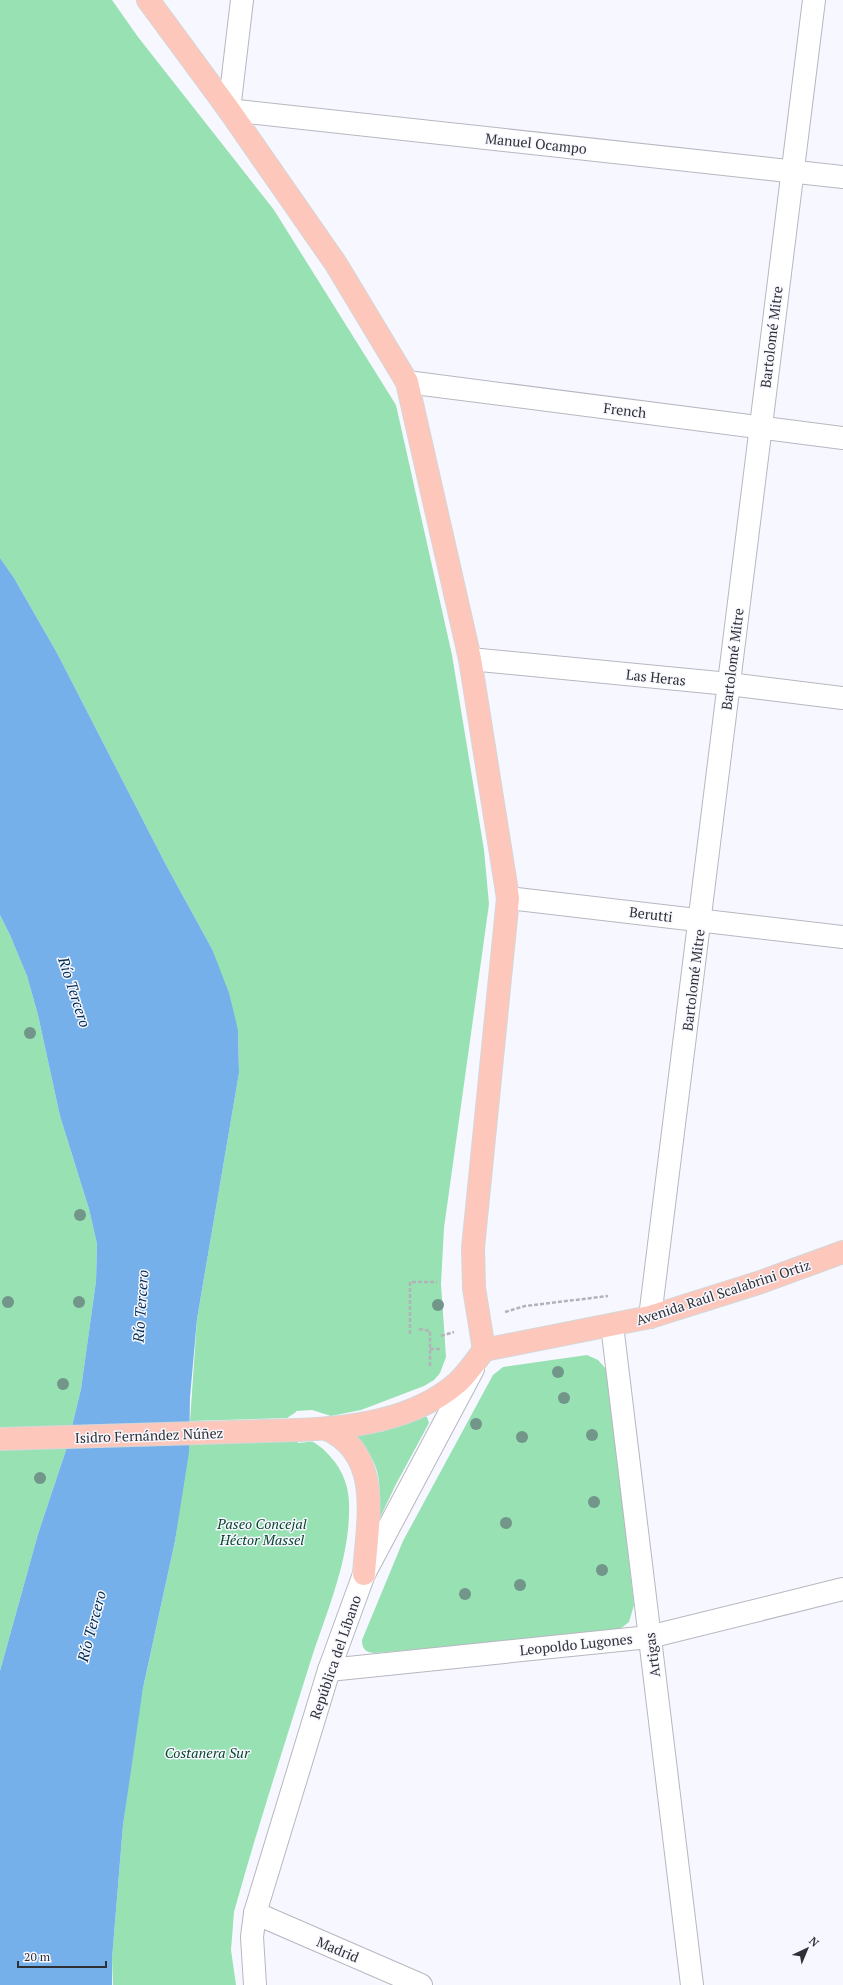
<svg xmlns="http://www.w3.org/2000/svg" width="843" height="1985" font-family="'PT Serif',serif">
<style>
.green{fill:#97e1b3}
.water{fill:#75b0ea}
.lines{fill:none;stroke-linecap:round;stroke-linejoin:round}
.minor-casing{stroke:#b7b7c1;stroke-width:24}
.major-casing{stroke:#d5d6d6;stroke-width:24}
.path{stroke:#b2b2b9;stroke-width:2.5;stroke-dasharray:4 2;stroke-linecap:butt}
.minor{stroke:#fff;stroke-width:22}
.major{stroke:#fec7bc;stroke-width:22}
.major-bridge-casing{stroke:#d5d6d6;stroke-width:24;stroke-linecap:butt}
.major-bridge{stroke:#fec7bc;stroke-width:22}
.tree{fill:#729689}
.labels{text-anchor:middle;dominant-baseline:central;stroke-width:3;stroke-linejoin:round;paint-order:stroke}
.street-label{font-size:14px;fill:#2f3033;stroke:#f7f7ff}
.park-label{font-size:14px;font-style:italic;fill:#064729;stroke:#f7f7ff}
.water-label{font-size:15px;font-style:italic;fill:#012d52;stroke:#f7f7ff}
</style>
<rect width="100%" height="100%" fill="#f7f7ff"/>
<g class="green">
<polygon points="0,0 112,0 138,37 274,210 396,405 452,655 484,850 489,904 444,1228 441,1284 446,1357 440,1373 434,1380 424,1386 361,1410 331,1416 312,1410 296,1411 296,1412 287,1418 190,1421 197,1319 239,1073 238,1030 212,949 166,865 57,653 14,578 0,558"/>
<polygon points="0,915 10,935 27,976 38,1015 60,1116 89,1209 97,1244 96,1281 81,1389 67,1447 38,1534 0,1671"/>
<path d="M587 1355 598 1360 607 1370 634 1605 629 1622 616 1632 375 1653C366 1653 362 1649 362 1640L403 1541 493 1375 503 1367Z"/>
<path d="M424 1417H427L429 1423 395 1486 377 1524C381 1487 384 1465 355 1437V1434Z"/>
<path d="M297 1439 298 1443C302 1443 309 1441 313 1442 317 1444 322 1448 325 1451 340 1465 348 1482 349 1502 351 1558 327 1610 310 1663 284 1746 257 1829 234 1912L231 1950 236 1985H113L112 1959 123 1825 132 1756 143 1688 175 1541 189 1442Z"/>
</g>
<polygon class="water" points="0,558 14,578 57,653 166,865 212,949 229,993 238,1030 239,1073 197,1319 190,1397 189,1452 175,1541 143,1688 123,1825 112,1959 112,1985 0,1985 0,1671 38,1534 67,1447 81,1389 96,1281 97,1244 89,1209 60,1116 38,1015 27,976 10,935 0,915"/>
<g class="lines">
<g class="minor-casing">
<g id="minor">
<polyline points="242,0 229,110 843,177"/>
<polyline points="407,382 843,438"/>
<polyline points="470,659 729,684 843,698"/>
<polyline points="508,898 843,937"/>
<polyline points="650,1317 814,0"/>
<polyline points="612,1325 692,1985"/>
<polyline points="329,1670 649,1637 843,1589"/>
<polyline points="255,1913 421,1985"/>
<polyline points="255,1985 252,1937 255,1913 329,1670 364,1574 473,1369"/>
</g>
</g>
<g class="major-casing">
<g id="major">
<polyline points="148,0 229,110 336,264 407,382 470,659 508,898 473,1248 474,1288 484,1350"/>
<polyline points="484,1350 650,1317 761,1282 843,1252"/>
<path d="M327 1429C384 1455 367 1524 364 1574"/>
<path d="M298 1430C352 1428 414 1420 457 1383 467 1374 475 1362 484 1350"/>
</g>
</g>
<g class="path">
<polyline points="505,1312 525,1306 608,1296"/>
<polyline points="419,1329 430,1331 430,1365 427,1365"/>
<polyline points="410,1334 410,1282 437,1282"/>
<polyline points="441,1336 454,1332"/>
<polyline points="430,1349 441,1349"/>
</g>
<use href="#minor" class="minor"/>
<use href="#major" class="major"/>
<g class="major-bridge-casing">
<polyline id="major-bridge" points="0,1439 298,1430"/>
</g>
<use href="#major-bridge" class="major-bridge"/>
</g>
<g class="tree">
<circle cx="30" cy="1033" r="6"/>
<circle cx="80" cy="1215" r="6"/>
<circle cx="8" cy="1302" r="6"/>
<circle cx="79" cy="1302" r="6"/>
<circle cx="438" cy="1305" r="6"/>
<circle cx="558" cy="1372" r="6"/>
<circle cx="63" cy="1384" r="6"/>
<circle cx="564" cy="1398" r="6"/>
<circle cx="476" cy="1424" r="6"/>
<circle cx="592" cy="1435" r="6"/>
<circle cx="522" cy="1437" r="6"/>
<circle cx="40" cy="1478" r="6"/>
<circle cx="594" cy="1502" r="6"/>
<circle cx="506" cy="1523" r="6"/>
<circle cx="602" cy="1570" r="6"/>
<circle cx="520" cy="1585" r="6"/>
<circle cx="465" cy="1594" r="6"/>
</g>
<g class="labels">
<g class="street-label">
<text transform="translate(536 143) rotate(6)">Manuel Ocampo</text>
<text transform="translate(771 337) rotate(-83)">Bartolomé Mitre</text>
<text transform="translate(625 410) rotate(7)">French</text>
<text transform="translate(732 659) rotate(-83)">Bartolomé Mitre</text>
<text transform="translate(656 677) rotate(6)">Las Heras</text>
<text transform="translate(651 914) rotate(7)">Berutti</text>
<text transform="translate(693 980) rotate(-83)">Bartolomé Mitre</text>
<text transform="translate(723 1292) rotate(-18)">Avenida Raúl Scalabrini Ortiz</text>
<text transform="translate(149 1435) rotate(-2)">Isidro Fernández Núñez</text>
<text transform="translate(576 1644) rotate(-6)">Leopoldo Lugones</text>
<text transform="translate(652 1655) rotate(-97)">Artigas</text>
<text transform="translate(335 1657) rotate(-71)">República del Líbano</text>
<text transform="translate(338 1949) rotate(23)">Madrid</text>
</g>
<g class="park-label">
<text x="262" y="1523">Paseo Concejal<tspan x="262" dy="16">Héctor Massel</tspan></text>
<text x="207" y="1752">Costanera Sur</text>
</g>
<g class="water-label">
<text transform="translate(75 992) rotate(72)">Río Tercero</text>
<text transform="translate(140 1306) rotate(-86)">Río Tercero</text>
<text transform="translate(91 1626) rotate(-75)">Río Tercero</text>
</g>
</g>
<g transform="translate(807 1949) rotate(44)" stroke="#f7f7ff" stroke-width="3" paint-order="stroke">
<path d="M0-3L7 15L0 10L-7 15Z" fill="#2f3033"/>
<text y="-6" font-size="11" font-weight="bold" text-anchor="middle" fill="#2f3033">N</text>
</g>
<path d="M18 1961v6h88v-6" fill="none" stroke="#2f3033" stroke-width="2"/>
<text x="24" y="1961" font-size="12" fill="#2f3033" stroke="#f7f7ff" stroke-width="3" paint-order="stroke">20 m</text>
</svg>
